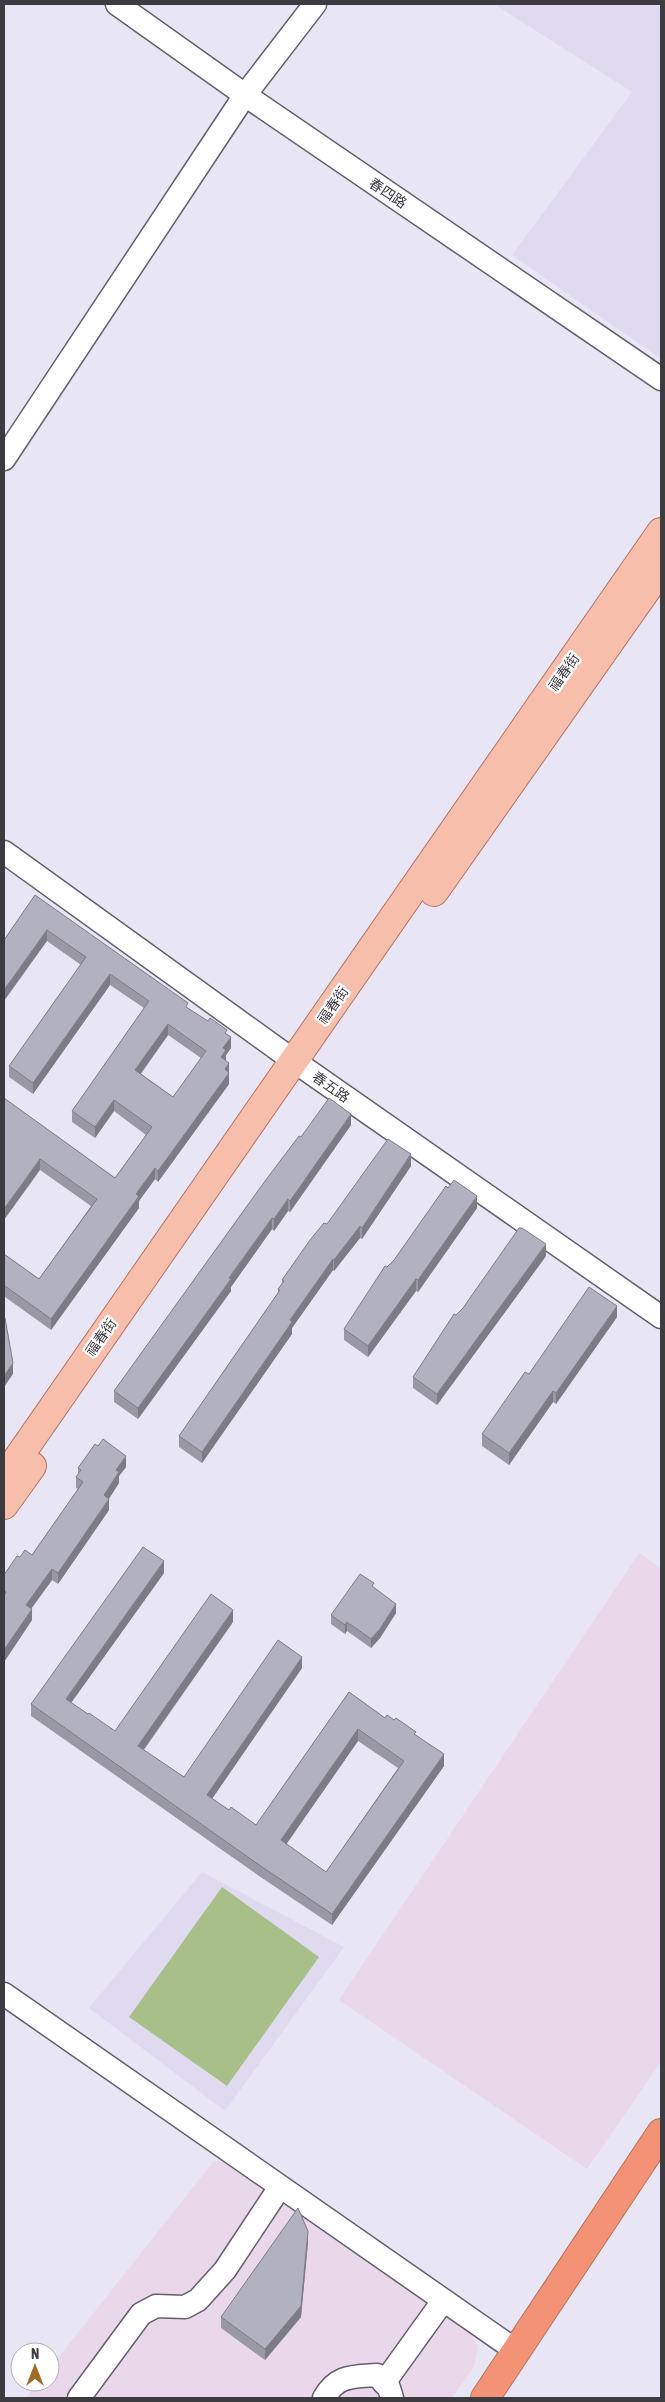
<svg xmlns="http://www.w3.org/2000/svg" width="665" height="2402" font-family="'Asap Condensed','Noto Sans KR',sans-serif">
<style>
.commercial{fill:#e8d8ea}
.education{fill:#e0daf0}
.green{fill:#a8bf88}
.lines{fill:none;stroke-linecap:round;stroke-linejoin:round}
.minor-casing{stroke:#62606c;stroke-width:25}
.major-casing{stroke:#b37462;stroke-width:30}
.highway-casing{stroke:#b37462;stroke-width:30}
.minor{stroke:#fff;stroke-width:22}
.major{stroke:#f8beac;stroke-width:28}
.highway{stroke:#f39275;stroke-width:28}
.wall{fill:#9998a4;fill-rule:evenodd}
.shaded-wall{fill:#7d7c86}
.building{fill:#b2b1bf;stroke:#7d7c86;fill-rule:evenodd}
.labels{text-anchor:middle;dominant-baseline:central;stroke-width:4.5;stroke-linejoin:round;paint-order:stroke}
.street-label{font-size:14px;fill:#3b3b40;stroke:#fff}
</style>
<rect width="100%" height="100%" fill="#e8e6f4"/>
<g class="commercial">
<polygon points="639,1553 661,1568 661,2062 587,2169 339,2000"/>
<polygon points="225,2159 468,2329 478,2346 474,2367 452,2398 26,2398 39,2382 50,2382 50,2368 213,2162"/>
</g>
<g class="education">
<polygon points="494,4 661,4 661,359 512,255 632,92"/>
<polygon points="202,1872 344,1947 225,2111 89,2008"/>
</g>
<polygon class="green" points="222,1887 319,1957 227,2086 129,2017"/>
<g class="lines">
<g class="minor-casing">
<g id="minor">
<polyline points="117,4 245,95 661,379"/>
<polyline points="4,459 245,95 315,4"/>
<polyline points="4,852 294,1061 661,1317"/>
<polyline points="4,1994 518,2352"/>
<polyline points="384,2383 443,2301"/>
<polyline points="79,2398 141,2314 156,2306 185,2307 198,2300 225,2270 280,2187"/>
<path d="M324 2398C337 2375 352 2377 377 2375L389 2388 392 2398"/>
</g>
</g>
<g class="major-casing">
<g id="major">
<polyline points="434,892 661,569"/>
<polyline points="4,1478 661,532"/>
<polyline points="4,1505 32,1466"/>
</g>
</g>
<g class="highway-casing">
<polyline id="highway" points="485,2398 661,2133"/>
</g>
<use href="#minor" class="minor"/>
<use href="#major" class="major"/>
<use href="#highway" class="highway"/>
</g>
<g class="wall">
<path d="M35 895 188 1008 227 1035 231 1048 226 1055V1061L229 1084 158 1182 155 1179 139 1201V1208L51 1330 5 1297 4 1254 39 1279 91 1206 40 1170 4 1098 115 1178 146 1135 114 1111 95 1138 72 1122V1111L144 1008 110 985 33 1094 9 1077V1066L81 965 47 941ZM168 1035 201 1058 173 1097 141 1074Z"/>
<polygon points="351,1125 290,1212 288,1211 274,1231 272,1229 231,1287 231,1291 138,1419 114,1402 114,1391 301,1137"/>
<polygon points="411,1166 362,1239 360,1238 334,1271 333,1270 292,1328 292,1334 202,1463 179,1447 179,1436 278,1293 278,1289 282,1284 282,1280 327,1224"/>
<polygon points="477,1208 418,1292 416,1291 368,1357 344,1340 344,1329 387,1267 394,1260"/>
<polygon points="546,1256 437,1405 413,1388 413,1377 456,1315"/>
<polygon points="617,1317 556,1404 553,1402 509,1465 482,1446 482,1434 529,1374"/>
<polygon points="126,1467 119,1476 119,1483 109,1499 109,1510 58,1584 52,1580 31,1608 32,1620 4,1662 4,1575 20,1557 32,1555 78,1489 76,1488 76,1477 78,1475 78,1468"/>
<path d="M164 1573 71 1703 88 1714 115 1731 233 1622 144 1750 184 1777 302 1668 212 1799 229 1810 256 1825 349 1692 385 1718 416 1735 444 1766 332 1925 262 1878 31 1716V1704ZM358 1741 398 1768 326 1872 286 1844Z"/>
<polygon points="374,1588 396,1613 380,1638 371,1648 347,1631 345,1634 331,1624 331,1615"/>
<polygon points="308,2242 301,2317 265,2360 221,2328 221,2317"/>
</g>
<g class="shaded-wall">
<polygon points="47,930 47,941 4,1001 4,990"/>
<polygon points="110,974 110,985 33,1094 33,1083"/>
<polygon points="168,1024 168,1035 135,1081 135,1070"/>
<polygon points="231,1037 231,1048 226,1055 226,1061 221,1057 223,1048"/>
<polygon points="229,1063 229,1084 158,1182 158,1171"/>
<polygon points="114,1100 114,1111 95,1138 95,1127"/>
<polygon points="351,1114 351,1125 290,1212 290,1201"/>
<polygon points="411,1154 411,1166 362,1239 362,1228"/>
<polygon points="40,1159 40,1170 4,1220 4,1209"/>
<polygon points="155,1168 155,1179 139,1201 139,1208 51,1330 51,1319 136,1194"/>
<polygon points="477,1196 477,1208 418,1292 418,1280"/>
<polygon points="288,1199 288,1211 274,1231 274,1219"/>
<polygon points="272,1218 272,1229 231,1287 231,1291 138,1419 138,1408"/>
<polygon points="360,1226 360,1238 334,1271 334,1260"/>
<polygon points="546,1244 546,1256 437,1405 437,1394"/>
<polygon points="333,1259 333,1270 292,1328 292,1334 202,1463 202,1452 290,1320"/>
<polygon points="416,1279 416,1291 368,1357 368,1346"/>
<polygon points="5,1286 5,1297 4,1299 4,1288"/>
<polygon points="617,1306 617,1317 556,1404 556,1393"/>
<polygon points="13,1363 13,1374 4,1387 4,1376"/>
<polygon points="553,1391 553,1402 509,1465 509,1453"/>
<polygon points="126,1456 126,1467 119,1476 119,1483 104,1506 104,1495 116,1470"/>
<polygon points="109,1499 109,1510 58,1584 58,1573"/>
<polygon points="164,1561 164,1573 66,1710 66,1699"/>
<polygon points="52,1569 52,1580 26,1616 26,1605"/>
<polygon points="396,1604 396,1613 380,1638 371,1648 371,1639"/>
<polygon points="32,1609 32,1620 4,1662 4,1650"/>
<polygon points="233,1610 233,1622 138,1757 138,1746"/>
<polygon points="347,1622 347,1631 345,1634 345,1625"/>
<polygon points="302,1657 302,1668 207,1806 207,1795"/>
<polygon points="358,1729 358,1741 281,1852 281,1840"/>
<polygon points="444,1754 444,1766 332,1925 332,1914"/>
<polygon points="308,2231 308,2242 301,2317 265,2360 265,2349"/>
</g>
<g class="building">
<path d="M35 895 188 1003 186 1007 208 1021 210 1018 227 1030 225 1033 231 1037 223 1048 226 1050 221 1057 229 1063 225 1069 229 1073 158 1171 155 1168 136 1194 139 1196 51 1319 5 1286 4 1288V1254L39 1279 97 1199 40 1159 4 1209V1098L115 1178 152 1127 114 1100 95 1127 72 1111 149 1001 110 974 33 1083 9 1066 86 957 47 930 4 990V940ZM168 1024 206 1051 173 1097 135 1070Z"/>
<polygon points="329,1098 351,1114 290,1201 288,1199 274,1219 272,1218 229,1278 231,1279 138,1408 114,1391 265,1181 299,1136 301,1137"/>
<polygon points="388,1139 411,1154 362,1228 360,1226 334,1260 333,1259 290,1320 292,1322 202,1452 179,1436 280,1290 278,1289 284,1281 282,1280 310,1240 324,1223 327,1224"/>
<polygon points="454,1180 477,1196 418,1280 416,1279 368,1346 344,1329 385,1266 387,1267 394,1260 446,1186 448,1188"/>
<polygon points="519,1228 522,1228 546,1244 437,1394 413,1377 454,1314 456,1315 463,1308"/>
<polygon points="589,1287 617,1306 556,1393 553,1391 509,1453 482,1434 525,1372 529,1374"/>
<polygon points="4,1317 5,1318 13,1363 4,1376"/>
<polygon points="103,1439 126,1456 116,1470 119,1472 104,1495 109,1499 58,1573 52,1569 26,1605 32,1609 4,1650 4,1596 6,1592 4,1590 4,1575 17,1556 20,1557 25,1550 32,1555 83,1482 76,1477 81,1470 78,1468 95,1444 98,1446"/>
<path d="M143 1547 164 1561 66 1699 88 1714 89 1713 115 1731 211 1594 233 1610 138 1746 184 1777 278 1640 302 1657 207 1795 229 1810 231 1807 256 1825 349 1692 385 1718 387 1715 394 1720 396 1718 416 1732 414 1734 444 1754 332 1914 262 1867 31 1704ZM358 1729 404 1761 326 1872 281 1840Z"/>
<polygon points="360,1574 374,1583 372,1586 396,1604 380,1629 371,1639 347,1622 345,1625 331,1615"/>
<polygon points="298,2208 308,2231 301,2306 265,2349 221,2317"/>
</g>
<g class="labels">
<g class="street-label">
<text transform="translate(388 193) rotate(34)">春四路</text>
<text transform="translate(564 672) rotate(-55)">福春街</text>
<text transform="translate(333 1005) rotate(-55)">福春街</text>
<text transform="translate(331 1087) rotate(35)">春五路</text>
<text transform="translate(101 1337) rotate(-55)">福春街</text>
</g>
</g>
<rect width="665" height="2402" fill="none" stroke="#3b3b40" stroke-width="10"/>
<g transform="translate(35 2367)"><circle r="24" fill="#ffffff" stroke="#b1b1b3"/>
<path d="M0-4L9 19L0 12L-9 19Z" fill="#a06b24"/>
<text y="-8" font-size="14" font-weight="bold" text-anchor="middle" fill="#3b3b40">N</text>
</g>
</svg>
